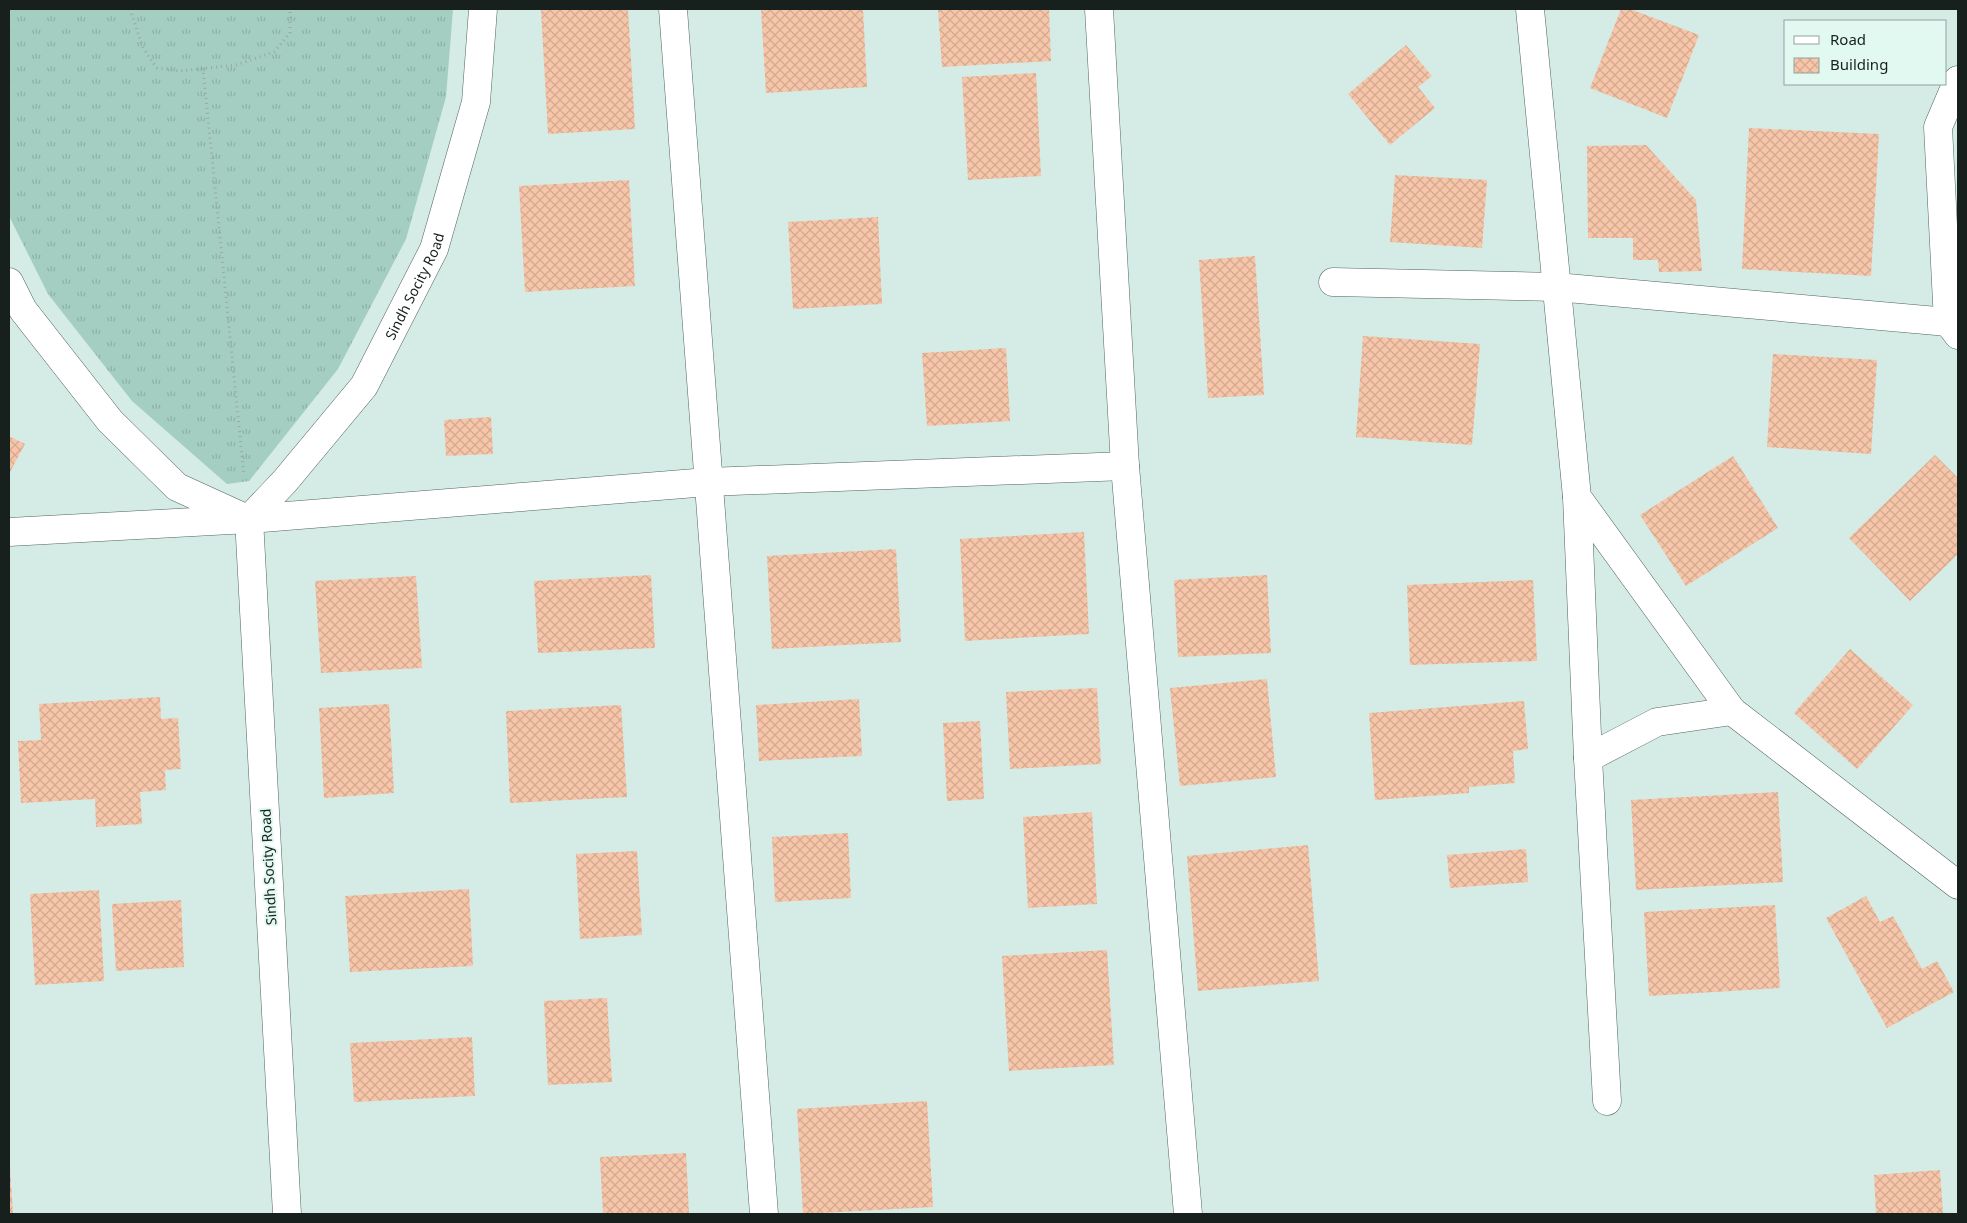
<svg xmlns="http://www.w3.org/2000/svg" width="1967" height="1223" font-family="'Noto Sans',sans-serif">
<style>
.grass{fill:url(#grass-tufts)}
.building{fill:url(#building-cross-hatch)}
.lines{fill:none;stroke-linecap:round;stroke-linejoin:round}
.minor-casing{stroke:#516560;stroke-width:29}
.path{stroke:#98aaa5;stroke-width:3;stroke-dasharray:1 4;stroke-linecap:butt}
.minor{stroke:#fff;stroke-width:28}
.labels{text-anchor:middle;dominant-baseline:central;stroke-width:4;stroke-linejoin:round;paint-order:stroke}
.street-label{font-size:14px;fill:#17201d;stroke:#e2f9f2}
</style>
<defs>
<pattern id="grass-tufts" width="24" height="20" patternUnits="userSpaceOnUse" patternTransform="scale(1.25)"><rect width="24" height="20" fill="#a4cec2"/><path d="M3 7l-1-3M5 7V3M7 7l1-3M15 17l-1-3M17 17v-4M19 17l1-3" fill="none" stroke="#8cb1a6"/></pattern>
<pattern id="building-cross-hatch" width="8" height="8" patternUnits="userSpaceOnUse" patternTransform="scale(1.25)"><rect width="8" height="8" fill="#f7c6a9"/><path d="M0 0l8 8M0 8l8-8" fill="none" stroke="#d3aa91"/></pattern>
</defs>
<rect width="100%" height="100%" fill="#d5ebe5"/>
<polygon class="grass" points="9,9 453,9 446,97 406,239 338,369 249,481 227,484 132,401 48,294 9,216"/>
<g class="building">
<polygon points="572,9 628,9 635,129 548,134 541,10"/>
<polygon points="761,9 863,9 867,87 766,93"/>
<polygon points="938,9 1049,9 1051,61 942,67"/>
<polygon points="1621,9 1630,9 1699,35 1667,118 1590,88"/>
<polygon points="1406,45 1432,76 1418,87 1435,108 1390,145 1348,94"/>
<polygon points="1036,73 1041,176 968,180 962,77"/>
<polygon points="1749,128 1879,134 1871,276 1742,269"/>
<polygon points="1646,145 1696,200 1702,271 1659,272 1658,260 1633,260 1633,238 1588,238 1587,146"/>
<polygon points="1395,175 1487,180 1482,248 1390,242"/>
<polygon points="629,180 635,286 525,292 519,186"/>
<polygon points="878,217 882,304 793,309 788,222"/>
<polygon points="1255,256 1264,395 1208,398 1199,260"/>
<polygon points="1363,336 1480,344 1472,445 1356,437"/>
<polygon points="1006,348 1010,421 927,426 922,353"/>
<polygon points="1773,354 1877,360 1871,454 1767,447"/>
<polygon points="491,417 493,454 446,456 444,420"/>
<polygon points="9,436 25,444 9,474"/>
<polygon points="1935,455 1958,478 1958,554 1910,601 1849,538"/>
<polygon points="1733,456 1778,528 1686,586 1640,515"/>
<polygon points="1084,532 1089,634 965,641 960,539"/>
<polygon points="896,549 901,642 772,649 767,556"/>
<polygon points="651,575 655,648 538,653 534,581"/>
<polygon points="1267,575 1271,653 1178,657 1174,580"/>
<polygon points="416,576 422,668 321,673 315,581"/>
<polygon points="1533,580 1537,661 1410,665 1407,585"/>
<polygon points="1850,649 1913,705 1857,769 1794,713"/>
<polygon points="1267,679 1276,777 1180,786 1170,688"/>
<polygon points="1097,688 1101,764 1010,769 1006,692"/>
<polygon points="160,697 161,719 178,718 181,769 165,770 166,790 140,792 142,824 96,827 95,799 21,803 18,741 41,740 39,704"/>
<polygon points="859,699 862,756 759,761 756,705"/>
<polygon points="1524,701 1528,749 1513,751 1515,783 1469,787 1469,793 1375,800 1369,713"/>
<polygon points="389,704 394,793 324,798 319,708"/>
<polygon points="621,705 627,797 510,803 506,711"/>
<polygon points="980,721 984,799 947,801 943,723"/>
<polygon points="1778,792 1783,882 1636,890 1631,800"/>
<polygon points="1092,812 1097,904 1028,908 1023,817"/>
<polygon points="848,833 851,898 775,902 772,837"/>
<polygon points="1308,845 1319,981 1198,991 1187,856"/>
<polygon points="1526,849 1528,882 1450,888 1447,855"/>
<polygon points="637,851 642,935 580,939 576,854"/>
<polygon points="469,889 473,966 350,972 345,896"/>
<polygon points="99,890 104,981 35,985 30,894"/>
<polygon points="1866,896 1880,922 1893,916 1922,969 1937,961 1954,992 1887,1028 1826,918"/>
<polygon points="181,900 184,967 116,971 112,904"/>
<polygon points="1775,905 1780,988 1649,996 1644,912"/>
<polygon points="1107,950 1114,1065 1009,1071 1002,956"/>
<polygon points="607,998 612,1082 548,1085 544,1001"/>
<polygon points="472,1037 475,1096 354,1102 350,1043"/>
<polygon points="927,1101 933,1207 803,1214 797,1109"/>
<polygon points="686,1153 689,1214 603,1214 600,1157"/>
<polygon points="9,1167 10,1167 13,1214 9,1214"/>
<polygon points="1940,1170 1943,1214 1876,1214 1874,1175"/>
</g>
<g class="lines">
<g class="minor-casing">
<g id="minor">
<polyline points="673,9 764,1214"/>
<polyline points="1099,9 1125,466 1188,1214"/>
<polyline points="1530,9 1577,497 1732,711 1958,885"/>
<polyline points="1958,80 1938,127 1948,322 1958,335"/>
<polyline points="9,282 23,310 110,421 177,487 245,518"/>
<polyline points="1333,282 1556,287 1948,322"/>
<polyline points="1577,497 1588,758 1607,1101"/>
<polyline points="9,532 249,519 708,482 1125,466"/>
<polyline points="1588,758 1657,722 1732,711"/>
<path id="s1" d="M287 1214 249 519 285 481 364 386 434 249 476 102 483 9"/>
</g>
</g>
<g class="path">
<polyline points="130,9 143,48 157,68 180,71 236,65 274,52 290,33 290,9"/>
<polyline points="203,68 244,476"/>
</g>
<use href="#minor" class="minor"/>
</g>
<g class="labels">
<g class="street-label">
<text stroke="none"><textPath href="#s1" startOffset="984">Sindh Socity Road</textPath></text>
<text transform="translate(268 867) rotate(-93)">Sindh Socity Road</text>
</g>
</g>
<rect width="1967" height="1223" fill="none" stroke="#17201d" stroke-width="20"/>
<rect x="1784" y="20" width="162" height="65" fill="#e2f9f2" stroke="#91a29d"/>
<rect x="1794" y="36" width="25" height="8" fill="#ffffff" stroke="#91a29d"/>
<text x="1830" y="45" font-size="15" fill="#17201d">Road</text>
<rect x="1794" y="58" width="25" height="15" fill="url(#building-cross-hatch)" stroke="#91a29d"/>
<text x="1830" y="70" font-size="15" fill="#17201d">Building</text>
</svg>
